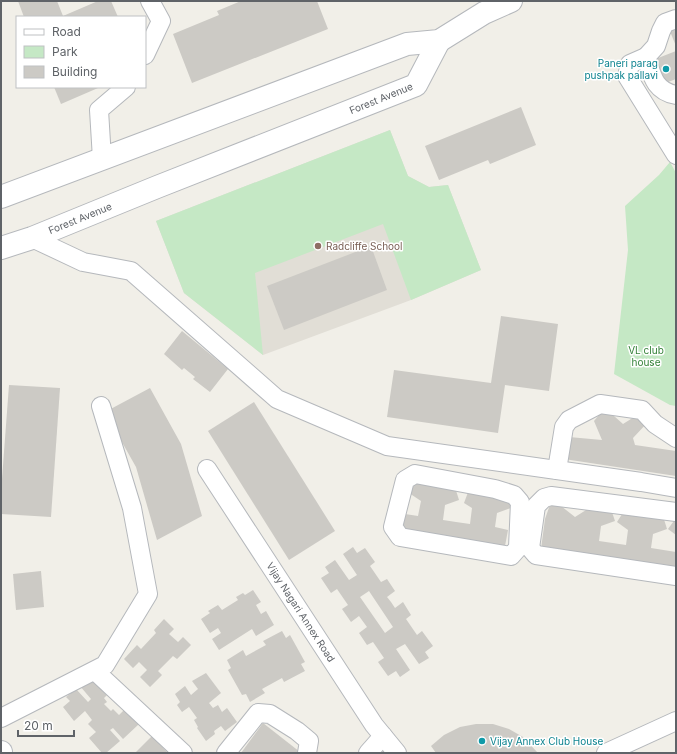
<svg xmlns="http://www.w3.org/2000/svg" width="677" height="754" font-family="Inter,sans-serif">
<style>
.education{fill:#e1ded6}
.green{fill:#c5e8c5}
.building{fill:#cccac5;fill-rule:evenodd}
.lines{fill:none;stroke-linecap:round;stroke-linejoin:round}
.minor-casing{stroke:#b5b8bc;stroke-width:20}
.tertiary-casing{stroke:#b5b8bc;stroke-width:24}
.secondary-casing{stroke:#b6babf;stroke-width:24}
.minor{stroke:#fff;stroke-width:18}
.tertiary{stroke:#fff;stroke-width:22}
.secondary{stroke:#fff;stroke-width:22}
.culture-dot{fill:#0f9aa8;stroke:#fff;stroke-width:1.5}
.education-dot{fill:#8d6e63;stroke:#fff;stroke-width:1.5}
.labels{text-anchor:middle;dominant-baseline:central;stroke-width:3;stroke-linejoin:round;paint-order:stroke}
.culture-label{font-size:10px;fill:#0d838f;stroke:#fff;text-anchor:end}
.street-label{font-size:10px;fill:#5f6368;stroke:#fff}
.education-label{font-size:10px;fill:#785e54;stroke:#fff;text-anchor:start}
.park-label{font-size:10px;fill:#348238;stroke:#fff}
</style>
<rect width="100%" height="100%" fill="#f1efe8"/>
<polygon class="education" points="390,130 408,176 429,187 448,185 481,270 411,300 263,355 184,293 156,221"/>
<g class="green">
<polygon points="390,130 408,176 429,187 448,185 481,270 411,300 383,224 255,273 263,355 184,293 156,221"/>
<polygon points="670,162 676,173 676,406 670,405 614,374 628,250 625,206 659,175"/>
</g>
<g class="building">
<polygon points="18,1 57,1 63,16 98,1 111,1 118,17 24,17"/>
<polygon points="241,1 317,1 328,29 192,83 173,34 219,15 217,11"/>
<polygon points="676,27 676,46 669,29"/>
<polygon points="676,51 676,79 663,84 653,60"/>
<polygon points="54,87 97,87 98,88 61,104"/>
<polygon points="521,107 536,145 490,164 488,160 439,180 425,146"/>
<polygon points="371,246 387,290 284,330 267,286"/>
<polygon points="501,316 558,324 549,391 505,385 498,433 387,417 394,370 491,383"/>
<polygon points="182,331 228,369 210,392 193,379 195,377 184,368 182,370 164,354"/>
<polygon points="9,385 60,388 51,517 1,514 1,492"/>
<polygon points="150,388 181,444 202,516 157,540 136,467 105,412"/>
<polygon points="254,402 335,531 289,560 208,431"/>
<polygon points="605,408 623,424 642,412 647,423 633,438 635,445 676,451 676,476 564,459 569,437 602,440 594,421"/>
<polygon points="418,479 454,484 459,500 445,505 443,520 456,522 470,524 472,508 464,503 470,487 505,493 511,508 497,513 495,527 508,530 505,546 403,530 405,514 418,516 421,501 409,493"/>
<polygon points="552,499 575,517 594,505 610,506 615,521 601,526 599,541 626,545 628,530 617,522 626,508 662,513 667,529 653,534 651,548 676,552 676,569 541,549 545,519"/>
<polygon points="676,518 676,535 668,529"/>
<path d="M353 547 357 553 365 548 375 562 370 566 381 582 387 579 395 591 387 597 391 602 395 608 403 602 411 615 406 619 417 635 422 631 433 646 425 652 429 658 419 664 405 644 396 649 410 670 400 677 396 671 388 676 378 662 384 658 373 642 367 645 359 633 367 627 359 616 351 622 342 609 348 605 337 589 331 593 321 578 329 573 325 567 335 560 349 580 357 575 343 554ZM369 591 393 627 385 633 360 597Z"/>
<polygon points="41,571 44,607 16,610 13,574"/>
<polygon points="253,590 261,602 256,605 261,614 266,611 274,625 256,636 252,629 219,650 212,639 221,633 218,628 210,633 201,619 210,613 208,611 218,605 222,610 238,600 236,597 243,593 245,595"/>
<polygon points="164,619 174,629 169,634 178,642 183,637 191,645 177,659 173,656 158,671 162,675 150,687 140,677 147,670 139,662 133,668 124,659 137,645 141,649 156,633 154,630"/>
<polygon points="282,631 286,638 290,635 305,662 301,664 305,671 284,682 282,678 262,689 265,693 250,702 246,694 242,695 228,670 231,668 227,660 243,650 246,656 266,645 263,641"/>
<polygon points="206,673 221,693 209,703 213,708 218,705 222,712 227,708 237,722 225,731 221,726 214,731 215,734 206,741 197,728 198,727 194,720 197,718 189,707 182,712 177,705 180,702 175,694 185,686 191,695 198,689 192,681"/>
<polygon points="97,676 109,693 104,698 107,702 104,704 111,711 113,709 119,715 124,710 129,716 131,714 139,724 123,739 113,728 110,730 120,741 106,753 102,753 89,738 96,732 88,724 92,720 85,711 74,721 63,707 70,701 66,697 76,689 88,702 91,699 80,686 86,680 89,684"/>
<polygon points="263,723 300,752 299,753 241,753"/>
<polygon points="476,724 493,724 509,729 523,737 538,753 436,753 431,746 444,735 460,727"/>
<polygon points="152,736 168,753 135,753"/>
</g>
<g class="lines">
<g class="minor-casing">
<g id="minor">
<path d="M676 19 665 23 661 31 656 46 646 57C652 75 654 91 676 95"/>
<polyline points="145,55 161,21 150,1"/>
<polyline points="646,57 630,64 627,76 676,155"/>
<polyline points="102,159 99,110 126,87"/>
<polyline points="32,238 83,262 131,271 277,399 387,446 641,482 676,488"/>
<polyline points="207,469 374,725 397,753"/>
<polyline points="557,470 564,427 569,420 600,404 642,410 655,424 676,438"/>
<polygon points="415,474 495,489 514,495 520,502 518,548 511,556 400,537 393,527 405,480"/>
<polyline points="676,512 551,496 544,498 536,506 530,548 536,555 676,576"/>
<polyline points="95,671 183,753"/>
<polyline points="1,718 105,665 148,594 132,508 101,406"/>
<polyline points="226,753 258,713 270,714 297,731 309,741 307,753"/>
<polyline points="368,753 383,736"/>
<polyline points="606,753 676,721"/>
</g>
</g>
<g class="tertiary-casing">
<g id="tertiary">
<polyline points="1,197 407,44 439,41 484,13 511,1"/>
<polyline points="1,248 32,238 157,187 416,85 439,41"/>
</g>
</g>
<g class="secondary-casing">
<polyline id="secondary" points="1,752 1,753"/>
</g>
<use href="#minor" class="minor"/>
<use href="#tertiary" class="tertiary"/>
<use href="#secondary" class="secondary"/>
</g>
<g class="culture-dot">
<circle cx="666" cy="69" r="4"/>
<circle cx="482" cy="741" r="4"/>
</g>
<circle class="education-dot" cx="318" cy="246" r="4"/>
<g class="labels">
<g class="culture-label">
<text x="658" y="63">Paneri parag<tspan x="658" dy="12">pushpak pallavi</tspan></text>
<text x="490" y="741" text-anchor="start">Vijay Annex Club House</text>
</g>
<g class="street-label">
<text transform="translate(381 98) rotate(-22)">Forest Avenue</text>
<text transform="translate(80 218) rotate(-22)">Forest Avenue</text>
<text transform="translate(301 612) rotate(57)">Vijay Nagari Annex Road</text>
</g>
<g class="education-label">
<text x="326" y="246">Radcliffe School</text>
</g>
<g class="park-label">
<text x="646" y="350">VL club<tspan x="646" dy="12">house</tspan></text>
</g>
</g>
<rect width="677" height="754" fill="none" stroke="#5f6368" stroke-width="4"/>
<rect x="16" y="16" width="130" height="72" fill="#ffffff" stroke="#bfc1c3"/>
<rect x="24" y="29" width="20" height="6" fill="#ffffff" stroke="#bfc1c3"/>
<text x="52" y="36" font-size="12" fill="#5f6368">Road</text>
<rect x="24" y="46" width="20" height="12" fill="#c5e8c5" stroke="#bfc1c3"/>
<text x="52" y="56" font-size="12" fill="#5f6368">Park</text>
<rect x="24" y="66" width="20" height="12" fill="#cccac5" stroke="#bfc1c3"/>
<text x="52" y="76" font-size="12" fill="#5f6368">Building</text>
<path d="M18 730v6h56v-6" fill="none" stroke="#5f6368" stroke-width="2"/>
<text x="24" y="730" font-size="12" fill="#5f6368" stroke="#ffffff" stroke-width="3" paint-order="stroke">20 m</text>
</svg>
